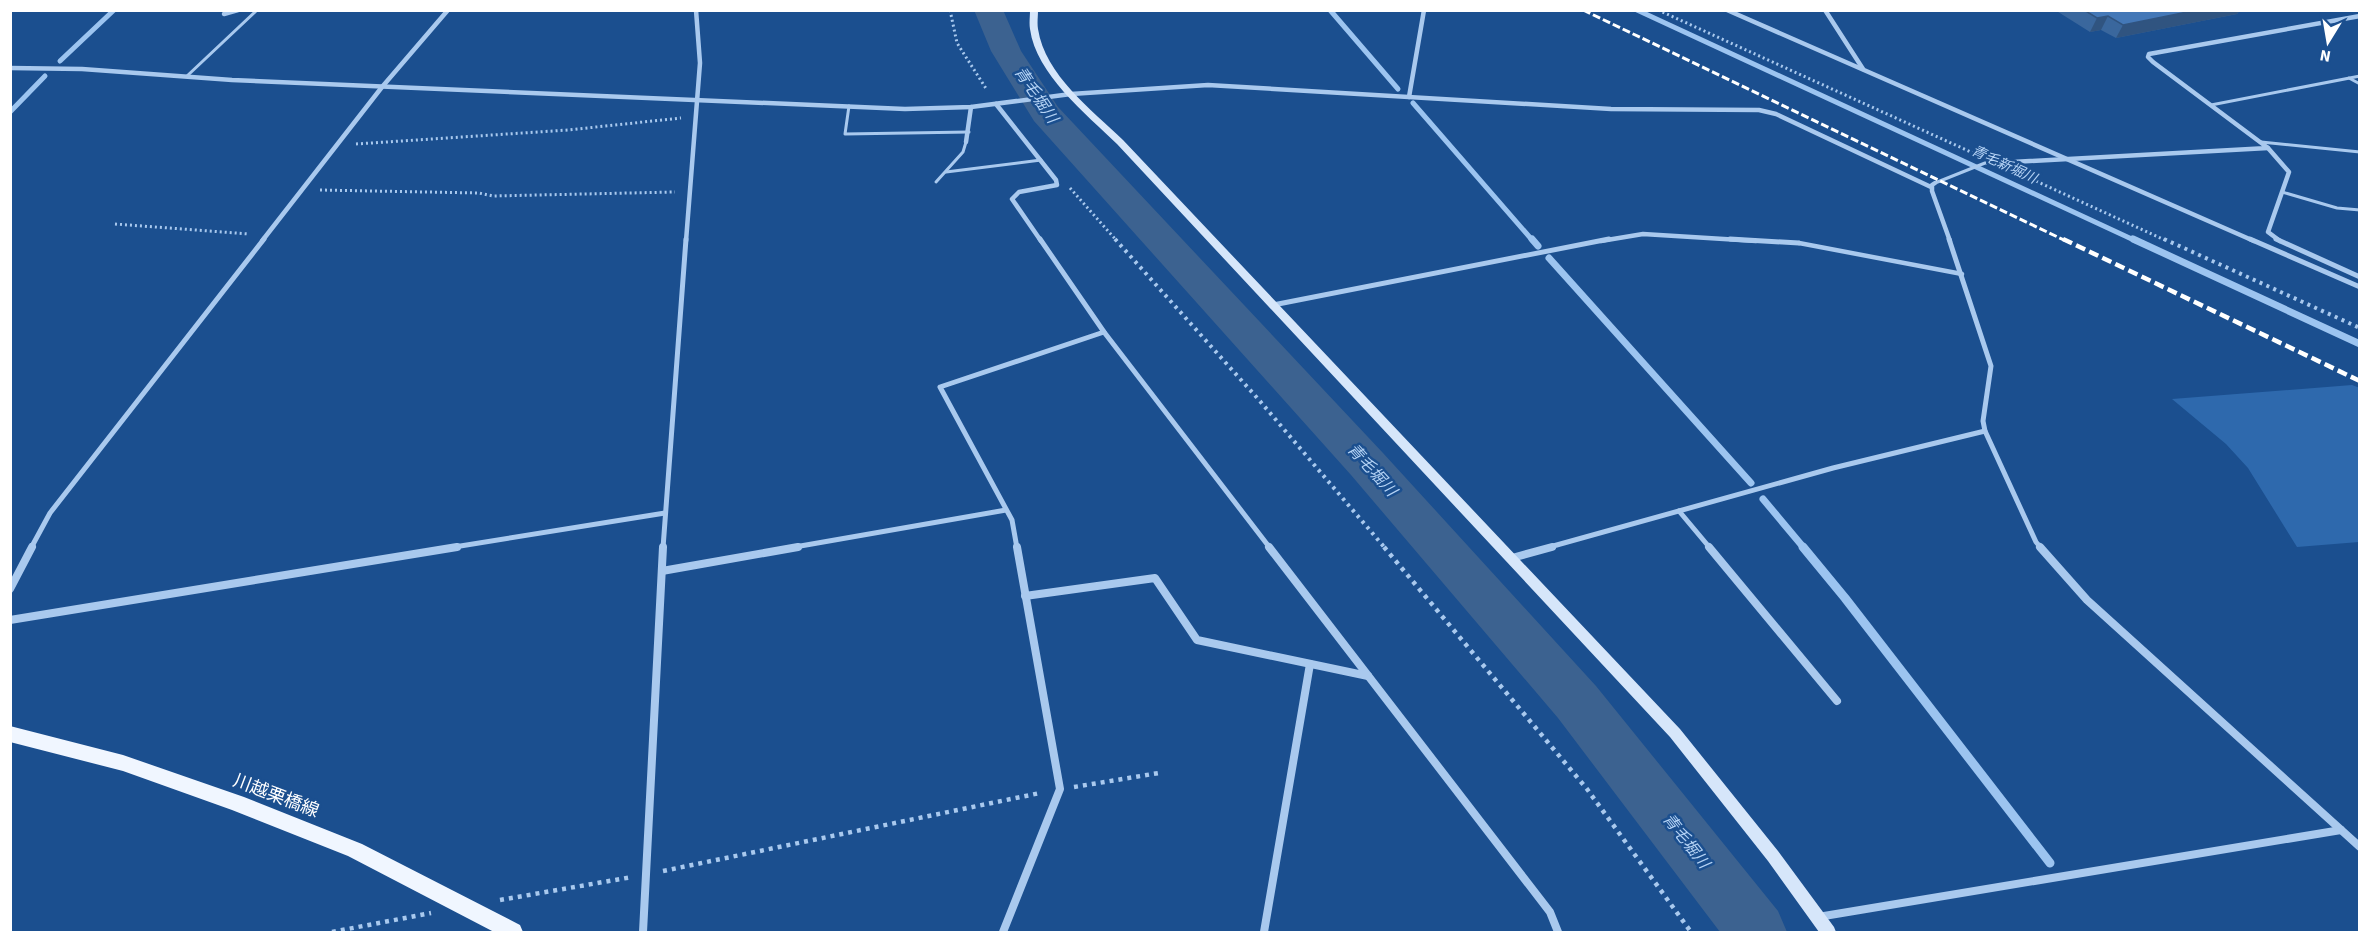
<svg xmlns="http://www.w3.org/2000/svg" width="2370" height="943" font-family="'Source Sans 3','Noto Sans JP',sans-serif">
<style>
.green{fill:#2e69ad}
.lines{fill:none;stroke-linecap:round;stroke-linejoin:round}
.stream-far2{stroke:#9cc4f0;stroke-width:5}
.stream-far1{stroke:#9cc4f0;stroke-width:7}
.stream{stroke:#9cc4f0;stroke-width:9}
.river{fill:#3c6290;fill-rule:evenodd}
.path-far2{stroke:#a9c9ee;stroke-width:3;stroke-dasharray:2 3;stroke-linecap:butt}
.path-far1{stroke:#a9c9ee;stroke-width:4;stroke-dasharray:3 4.5;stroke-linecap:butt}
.path{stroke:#a9c9ee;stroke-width:4.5;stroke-dasharray:4 5;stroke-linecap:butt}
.lane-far1{stroke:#a9c9ee;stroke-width:3}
.lane{stroke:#a9c9ee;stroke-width:4.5}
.street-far2{stroke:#a9c9ee;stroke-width:4.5}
.street-far1{stroke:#a9c9ee;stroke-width:5}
.street{stroke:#a9c9ee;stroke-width:8}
.secondary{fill:#d6e6fa;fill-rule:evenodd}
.primary{fill:#f0f6ff;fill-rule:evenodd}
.rail-far1{stroke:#fff;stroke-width:3;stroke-dasharray:8 3;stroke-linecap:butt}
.rail{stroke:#fff;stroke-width:4.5;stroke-dasharray:10 4.5;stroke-linecap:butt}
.wall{fill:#3a679d}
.shaded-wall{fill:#305480}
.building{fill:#4478b7;stroke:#305480;stroke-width:1.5}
.labels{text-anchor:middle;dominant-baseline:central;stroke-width:5;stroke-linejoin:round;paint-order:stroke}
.far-water-label{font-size:14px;font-style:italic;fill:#b5d3f5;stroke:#1b4f8f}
.water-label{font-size:16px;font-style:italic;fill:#b5d3f5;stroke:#1b4f8f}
.near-street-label{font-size:18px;fill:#fff;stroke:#1b4f8f}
</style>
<rect width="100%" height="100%" fill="#1b4f8f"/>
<polygon class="green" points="2352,385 2360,388 2359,542 2297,547 2248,468 2226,444 2172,399"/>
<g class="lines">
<g class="stream-far2">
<polyline points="1330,10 1398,89"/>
<polyline points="1637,10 2136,241"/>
<polyline points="60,61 114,10"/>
<polyline points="1413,103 1533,241"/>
<polyline points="10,112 45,76"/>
</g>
<g class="stream-far1">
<polyline points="1532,239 1538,246"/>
<polyline points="2133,239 2360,344"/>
<polyline points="1549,258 1751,483"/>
<polyline points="1763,499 1804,548"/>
</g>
<polyline class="stream" points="1803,547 1845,598 2050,863"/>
<polygon class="river" points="974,10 1003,10 1021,51 1058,107 1383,453 1596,686 1778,911 1787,932 1720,932 1558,718 1351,475 1034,121 991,51"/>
<g class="path-far2">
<polyline points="950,10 957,43 987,90"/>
<polyline points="1658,10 1973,153"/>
<polyline points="356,144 568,130 681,118"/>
<polyline points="2027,177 2167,241"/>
<polyline points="1070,188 1117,241"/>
<polyline points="320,190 479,193 493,196 675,192"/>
<polyline points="115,224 249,234"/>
</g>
<g class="path-far1">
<polyline points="1115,239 1259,400 1385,548"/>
<polyline points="2164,239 2360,328"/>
</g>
<g class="path">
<polyline points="1384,547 1587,789 1691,932"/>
<polyline points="1074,787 1159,773"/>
<polyline points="663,871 1040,793"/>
<polyline points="500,900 632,877"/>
<polyline points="332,932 431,913"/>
</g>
<g class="lane-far1">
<polyline points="187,76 257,10"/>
<polyline points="2349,78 2360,84"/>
<polyline points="2211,105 2360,76"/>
<polyline points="849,106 845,134 969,132"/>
<polyline points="2261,142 2360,152"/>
<polyline points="946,172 1041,160"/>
<polyline points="936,182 963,152 966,142"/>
<polyline points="1935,183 1985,163 1995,163"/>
<polyline points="2282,192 2337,208 2360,210"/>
</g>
<polyline class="lane" points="1799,243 1962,274"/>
<g class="street-far2">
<polyline points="1727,10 2254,241"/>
<polyline points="1825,10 1863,69"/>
<polyline points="224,14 238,10"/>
<polyline points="10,68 82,69 232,80 905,109 971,107 1071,94 1208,85 1611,109 1759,110 1776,114 1931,187"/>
<polyline points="1409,97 1424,10"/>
<polyline points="996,104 1056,180 1057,185 1019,192 1012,199 1041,241"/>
<polyline points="966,142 971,107"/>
<polyline points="2268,148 2289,172 2268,232 2280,241"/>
<polyline points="1995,163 2268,148 2153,62 2148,57 2149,54 2360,16"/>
<polyline points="1935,183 1932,185 1932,191 1950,241"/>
<polyline points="262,241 382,87 448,10"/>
<polyline points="686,241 700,63 696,10"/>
<polyline points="1601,241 1643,234 1756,241"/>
</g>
<g class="street-far1">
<polyline points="1040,239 1104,332 1270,548"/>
<polyline points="1730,239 1799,243"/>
<polyline points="1949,239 1991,366 1983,421 1985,431 2036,542 2041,548"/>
<polyline points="2250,239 2360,287"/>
<polyline points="2276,239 2360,277"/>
<polyline points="1273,305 1609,239"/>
<polyline points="1679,511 1710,548"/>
<polyline points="31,548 50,513 264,239"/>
<polyline points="448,548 665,513"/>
<polyline points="663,548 686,239"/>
<polyline points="789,548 1006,510"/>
<polyline points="1017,548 1012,520 940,387 1104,332"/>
<polyline points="1546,548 1833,468 1985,431"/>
</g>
<g class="street">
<polyline points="1269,547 1550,912 1558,932"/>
<polyline points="1709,547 1837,701"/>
<polyline points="2040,547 2087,600 2360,847"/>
<polyline points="1512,558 1552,547"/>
<polyline points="662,571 798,547"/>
<polyline points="10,589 32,547"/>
<polyline points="1025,596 1155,578 1197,640 1368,676"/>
<polyline points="10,620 457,547"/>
<polyline points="1818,917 2341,830"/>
<polyline points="643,932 663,547"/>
<polyline points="1003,932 1060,789 1017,547"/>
<polyline points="1264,932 1310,664"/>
</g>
<path class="secondary" d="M1030 10H1038C1038 17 1037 23 1038 29 1045 75 1092 110 1123 140L1680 729 1778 851 1834 927 1836 932H1819L1768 861 1670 737 1117 144C1086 114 1036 74 1030 29 1029 23 1030 17 1030 10Z"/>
<polygon class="primary" points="10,726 123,755 244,797 362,844 520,925 523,932 494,932 348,856 232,810 123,771 10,742"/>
<polyline class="rail-far1" points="1583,10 2066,241"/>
<polyline class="rail" points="2063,239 2360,381"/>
</g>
<polygon class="wall" points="2055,10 2240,10 2237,14 2116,38 2101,30 2090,32"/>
<g class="shaded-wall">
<polygon points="2197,10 2240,10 2237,14 2116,38 2123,25"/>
<polygon points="2108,16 2101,30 2090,32 2097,18"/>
</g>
<polygon class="building" points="2084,10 2197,10 2123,25 2108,16 2097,18"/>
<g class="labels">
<g class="far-water-label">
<text transform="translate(2004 165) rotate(25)">青毛新堀川</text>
</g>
<g class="water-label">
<text transform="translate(1036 95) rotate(56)">青毛堀川</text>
<text transform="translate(1372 470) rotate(48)">青毛堀川</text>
<text transform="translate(1686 841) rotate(52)">青毛堀川</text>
</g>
<g class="near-street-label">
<text transform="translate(276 796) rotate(21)">川越栗橋線</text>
</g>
</g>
<rect width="2370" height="943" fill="none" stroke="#ffffff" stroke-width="24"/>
<g transform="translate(2328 42) rotate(191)" stroke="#1b4f8f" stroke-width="4.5" paint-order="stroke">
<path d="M0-4.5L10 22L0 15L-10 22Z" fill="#ffffff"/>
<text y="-9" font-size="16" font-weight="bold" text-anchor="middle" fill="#ffffff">N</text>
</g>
</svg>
